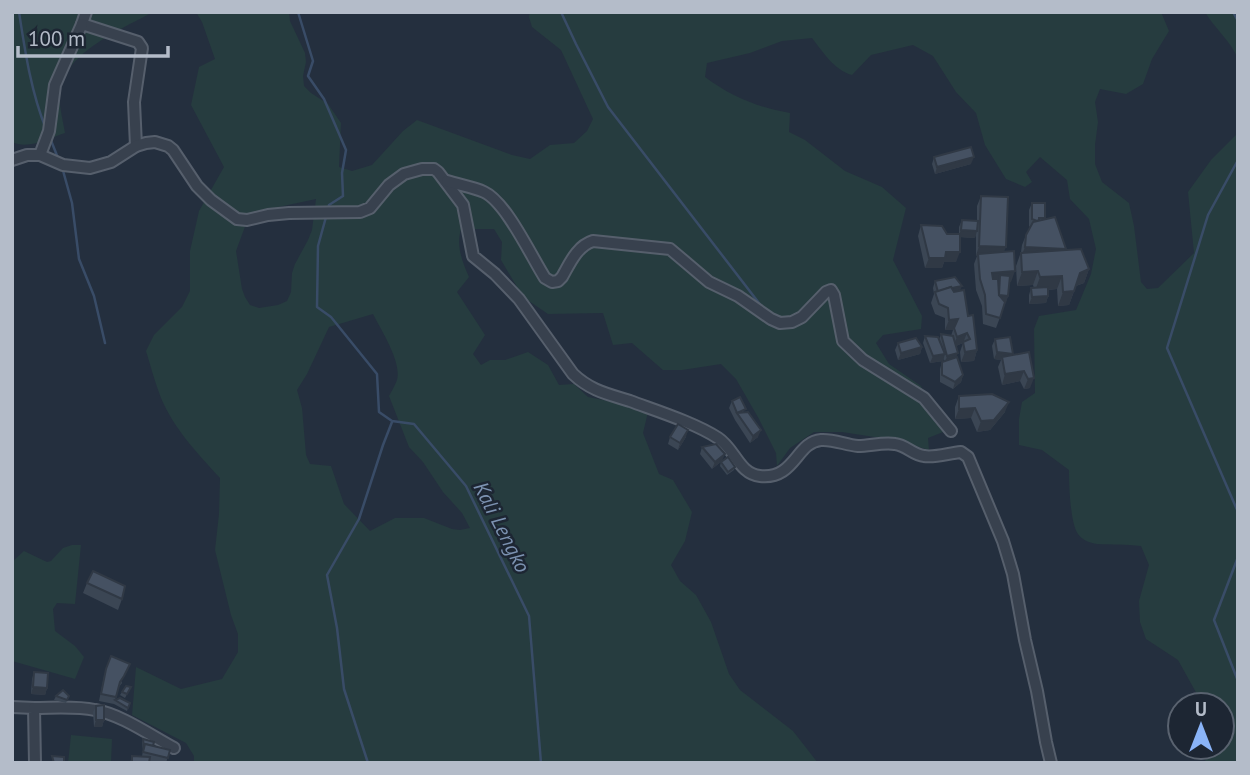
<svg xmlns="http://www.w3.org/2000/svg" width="1250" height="775" font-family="'PT Sans',sans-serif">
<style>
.green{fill:#263c3f;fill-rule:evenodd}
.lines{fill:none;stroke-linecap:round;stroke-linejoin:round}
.stream{stroke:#394c67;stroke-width:2.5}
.minor-casing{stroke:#565f6c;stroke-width:14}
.minor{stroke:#38414e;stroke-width:10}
.wall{fill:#3b4654}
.shaded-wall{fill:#303945}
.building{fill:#455162;stroke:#303945;stroke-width:2}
.labels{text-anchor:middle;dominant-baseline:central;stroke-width:5;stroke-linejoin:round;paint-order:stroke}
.water-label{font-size:21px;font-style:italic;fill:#7c92b1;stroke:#1d2633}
</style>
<rect width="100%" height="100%" fill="#242f3e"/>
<g class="green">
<path d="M12 12H153C122 29 66 52 60 90 58 103 63 120 65 133 49 138 29 150 12 142Z"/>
<path d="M196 12H289L290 21 305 53 306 62 303 76 304 86 311 93 328 104 341 123 339 167 352 171 372 165 403 131 417 120 512 155 530 159 550 145 574 143 587 131 593 119 561 50 532 27 529 17 530 12H1161L1169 31 1152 59 1143 84 1126 94 1100 89 1095 102 1098 122 1095 145V164L1102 182 1129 203 1134 226 1141 282 1147 289 1158 288 1194 253 1188 192 1211 160 1238 133V763H1205L1207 747H1222V705H1203L1178 660 1146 639 1140 622 1139 601 1149 565 1141 546C1126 544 1112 545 1097 544 1090 543 1082 540 1078 534 1070 523 1069 484 1069 470L1042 450 1019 445V419L1022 402 1035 393 1034 329 1039 316 1076 310 1091 274 1096 249 1089 219 1070 199 1067 180 1040 157 1026 172 1032 182 1025 187 1006 179 985 145 976 113 956 92 933 56 913 45 871 55 852 75C834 70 823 52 812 38L782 41 750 53 707 63 705 77C732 97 757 107 790 113L789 132 805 140 845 171 882 187 906 208 893 260 922 316 921 329 883 335 876 343 889 364 921 386 934 414 948 430 928 438 929 450 894 440 842 432H814L790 448 777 466 776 453 759 419 736 379 721 364 682 370H663L632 343 613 345 603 313 548 314 523 297 501 260 502 242 494 229H461C456 246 462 261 469 277L457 292 485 335 473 354 481 365 490 360H505L528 352 548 365 559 385 574 384 588 397 618 403 648 412 643 433 659 474 673 480 692 512 685 541 671 565 680 581 696 595 711 622 729 674 740 690 793 731 818 763H194V756L186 743 132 715 136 667 181 689 222 679 238 652V634L231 615 215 550 219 514 220 478C198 454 174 429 161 398 155 383 151 367 146 351L154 335 182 307 190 291V251L199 211 224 167 191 105 199 67 215 59 202 22ZM316 199 312 230 308 240 295 264 292 273 291 292 287 301 278 305 259 308 250 305 245 297 242 289 236 251 250 213ZM373 314C381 330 402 362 397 380 395 385 392 391 389 396L409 447 423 462 443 492 462 513 470 528 460 530 452 529 424 518H395L370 531 344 504 331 466 310 464 306 455 302 408 297 390 307 374 329 327Z"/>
<path d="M1205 12H1238V59C1231 41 1215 29 1205 12Z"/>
<polygon points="72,545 81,545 75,604 57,603 53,609 55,631 75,646 84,657 75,679 12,661 12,562 24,551 47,562 51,561 63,548"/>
<polygon points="71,735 112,739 111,763 68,763"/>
</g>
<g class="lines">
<g class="stream">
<path d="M19 12C25 51 31 92 46 129"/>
<polyline points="298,12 313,61 308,76 324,99 346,150 342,173 343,196 329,205 328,211"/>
<polyline points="561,12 576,44 608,107 762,307"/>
<polyline points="1233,12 1238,21"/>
<polyline points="50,138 58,158"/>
<polyline points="1238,160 1208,215 1167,348 1238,512"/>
<polyline points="62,167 72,203 79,259 94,296 105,343"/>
<polyline points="326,217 318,246 317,307 331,317 377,374 379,412 392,421 414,424 466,486 529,616 541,763"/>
<polyline points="1238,557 1214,620 1238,681"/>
<polyline points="368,763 344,689 337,628 327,575 359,519 383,445 392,422"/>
</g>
<g class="minor-casing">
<g id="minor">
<polyline points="86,12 82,24 138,42 142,48 134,102 136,146"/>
<polyline points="40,155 49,131 55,85 82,24"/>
<path d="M12 160 27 155H40L63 165 90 168 111 162 136 146 146 143 155 142 168 146 173 150 197 186 211 200 237 219 247 220 268 215 289 213 360 212 370 208 389 185 404 174 422 169H434L438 172 463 205 473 256 495 274 519 299 573 374C591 391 608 394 630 401 657 411 695 423 718 438 735 449 739 474 760 476 795 480 796 442 821 440 833 439 846 445 858 446 870 446 883 442 895 444 906 445 913 455 924 456 935 458 949 453 961 452L968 457 1003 541 1013 574 1025 640 1037 691 1046 742 1051 763"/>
<path d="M447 181C459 185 473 187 484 192 506 202 531 256 545 278L552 282 558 281 562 277C570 263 577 246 593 241L670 249 709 282 738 296 771 319 780 323 792 322 802 317 826 292 831 290 834 295 843 341 863 360 924 398 951 431"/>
<polyline points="12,707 34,708 35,763"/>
<path d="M34 708C54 708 75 706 95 710 120 714 150 735 174 748"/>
</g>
</g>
<use href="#minor" class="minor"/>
</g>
<g class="wall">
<polygon points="934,157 971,164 935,174 932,164"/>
<polygon points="981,196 1004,252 1011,282 1009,282 1008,296 996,328 983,324 982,306 976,290 974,264 977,256 976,256 976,233 975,238 960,237 956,262 944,262 942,268 925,268 918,236 921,225 947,234 959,234 959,227 962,220 977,221 977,206"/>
<polygon points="1032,203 1045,219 1066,250 1089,269 1084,283 1076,286 1069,305 1058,306 1057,289 1048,290 1048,296 1046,303 1029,304 1029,295 1031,288 1034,288 1033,285 1017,286 1016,266 1021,252 1022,245 1026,235 1030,227 1029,226 1029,210"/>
<polygon points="935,281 960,291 968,316 977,350 974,361 961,362 960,352 963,343 956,346 956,357 963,375 961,382 953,389 940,382 940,369 942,362 944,362 944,358 943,361 930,363 923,343 925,336 939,340 941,334 951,336 953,330 945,330 945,318 935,314 931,303 934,294 933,288"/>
<polygon points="995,339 1013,355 1029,352 1030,388 1024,389 1020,381 1002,385 998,367 1001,360 994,359 992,346"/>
<polygon points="898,343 922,347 920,354 898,360 895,350"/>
<polygon points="980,394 999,398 1005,412 990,430 977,432 971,418 955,419 955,407 959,396 980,395"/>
<polygon points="732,401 744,412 758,437 750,443 735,420 729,408"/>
<polygon points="670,437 686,437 678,450 668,444"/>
<polygon points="702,447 722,461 712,469 700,454"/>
<polygon points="721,462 735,467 734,470 727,475 720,466"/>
<polygon points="87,583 122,599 118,610 83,593"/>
<polygon points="111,656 122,683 119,687 115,700 130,703 127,711 114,704 99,701 104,676"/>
<polygon points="34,672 47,688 45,695 31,694 32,679"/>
<polygon points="131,687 125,698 120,695 122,692"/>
<polygon points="56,696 69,696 66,703 54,700"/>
<polygon points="96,706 104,720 102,727 94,727 93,712"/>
<polygon points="143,739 153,746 170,750 166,763 155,763 150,761 149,763 130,763 132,756 142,756 143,751 142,742"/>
</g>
<g class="shaded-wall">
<polygon points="974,157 971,164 935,174 937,167"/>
<polygon points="961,230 977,231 975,238 958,237"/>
<polygon points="979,246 1006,247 1002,257 978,254 977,256 976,256"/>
<polygon points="1025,247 1066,249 1021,257"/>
<polygon points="946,252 960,252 956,262 944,262 942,268 925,268 929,258"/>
<polygon points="1089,269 1084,283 1075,286 1080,273"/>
<polygon points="1015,271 1011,282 1000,282 1000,275 998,282 989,283 992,273"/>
<polygon points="1038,271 1033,285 1017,286 1022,272"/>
<polygon points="1062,276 1057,289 1035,291 1040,277"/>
<polygon points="962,286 959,293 938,292"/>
<polygon points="1074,291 1069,305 1058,306 1063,292"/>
<polygon points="999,295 1008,296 1006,303 996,302"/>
<polygon points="1048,296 1046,303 1029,304 1032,297"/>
<polygon points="958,319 953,330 945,330 949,320"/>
<polygon points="967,333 963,343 953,347 957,337"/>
<polygon points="922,347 920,354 898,360 901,353"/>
<polygon points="977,350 974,361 961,362 965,352"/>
<polygon points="997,352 1013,354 1002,357 1001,360 994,359"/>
<polygon points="958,353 955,360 945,363 947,356"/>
<polygon points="945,354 943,361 930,363 933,356"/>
<polygon points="1024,371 1020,381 1002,385 1005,374"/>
<polygon points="963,375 961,382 953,389 955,382"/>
<polygon points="1034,378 1030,388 1024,389 1028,379"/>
<polygon points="1009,402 1005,412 990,430 977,432 981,421"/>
<polygon points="975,408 971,418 955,419 959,409"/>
<polygon points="688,430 686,437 678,450 680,443"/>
<polygon points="761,430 758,437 750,443 753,436"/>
<polygon points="725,454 722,461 712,469 715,462"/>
<polygon points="33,687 47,688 45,695 31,694"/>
<polygon points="96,720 104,720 102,727 94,727"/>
</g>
<g class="building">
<polygon points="971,147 974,157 937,167 934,157"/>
<polygon points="981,196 1008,197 1006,247 979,246"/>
<polygon points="1032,203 1045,203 1045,218 1039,218 1039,220 1037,221 1032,219"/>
<polygon points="1055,217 1066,249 1025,247 1026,235 1033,222"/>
<polygon points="962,220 978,221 977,231 961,230"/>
<polygon points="921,225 942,226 947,234 960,234 960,252 946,252 945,258 929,258"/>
<polygon points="1081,249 1089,269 1080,273 1074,291 1063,292 1062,276 1040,277 1038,271 1022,272 1021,253"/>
<polygon points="1014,251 1015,271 992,273 993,279 998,279 999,295 1005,302 1000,318 986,314 985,295 980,279 978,254"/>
<polygon points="1000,275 1010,276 1008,296 999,295"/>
<polygon points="955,277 962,286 952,288 951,287 938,292 935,281"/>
<polygon points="951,287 954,292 964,290 968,316 973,315 977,350 965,352 963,342 970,339 967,333 957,337 954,328 958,319 949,320 948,308 939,304 935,292"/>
<polygon points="1048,287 1048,296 1032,297 1031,288"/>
<polygon points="941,334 953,336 958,353 947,356"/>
<polygon points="925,336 938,337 945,354 933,356"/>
<polygon points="1010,337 1013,354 997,352 995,339"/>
<polygon points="916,338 922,347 901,353 898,343"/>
<polygon points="1029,352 1034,378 1028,379 1024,371 1005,374 1002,357"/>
<polygon points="957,357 963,375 955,382 942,375 942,362"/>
<polygon points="992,394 1009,402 994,420 981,421 975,408 959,409 959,396"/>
<polygon points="740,397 746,409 737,413 732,401"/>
<polygon points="748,412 761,430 753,436 737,413"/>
<polygon points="678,424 688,430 680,443 670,437"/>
<polygon points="716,444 725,454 715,462 702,447"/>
<polygon points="728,457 735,467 728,472 721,462"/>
<polygon points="93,571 125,586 122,599 87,583"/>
<polygon points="111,656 130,664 124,676 120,682 116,697 101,694 106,669"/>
<polygon points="34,672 48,673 47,688 33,687"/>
<polygon points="126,686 131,687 127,694 122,692"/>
<polygon points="63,690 69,696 67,700 56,696"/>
<polygon points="120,698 130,703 128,708 115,700"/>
<polygon points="104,705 104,720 96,720 96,706"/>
<polygon points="143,739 154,742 153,746 145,744 144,748"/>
<polygon points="145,744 170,750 168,758 143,752"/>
<polygon points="52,756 64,757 64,763 54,763"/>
<polygon points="132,756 150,757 149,763 132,763"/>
</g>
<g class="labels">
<g class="water-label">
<text transform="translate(502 527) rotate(63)">Kali Lengko</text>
</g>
</g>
<rect width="1250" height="775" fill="none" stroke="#b4bcc9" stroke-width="28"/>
<g transform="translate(1201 726)"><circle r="33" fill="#1d2633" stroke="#59626f" stroke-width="2"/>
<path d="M0-5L12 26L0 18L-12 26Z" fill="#8ab4f8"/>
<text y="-10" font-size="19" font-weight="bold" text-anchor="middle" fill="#b4bcc9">U</text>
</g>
<path d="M18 46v10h150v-10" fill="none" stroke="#b4bcc9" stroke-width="3.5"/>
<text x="28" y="46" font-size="21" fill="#b4bcc9" stroke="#1d2633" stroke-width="5" paint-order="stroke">100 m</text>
</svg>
